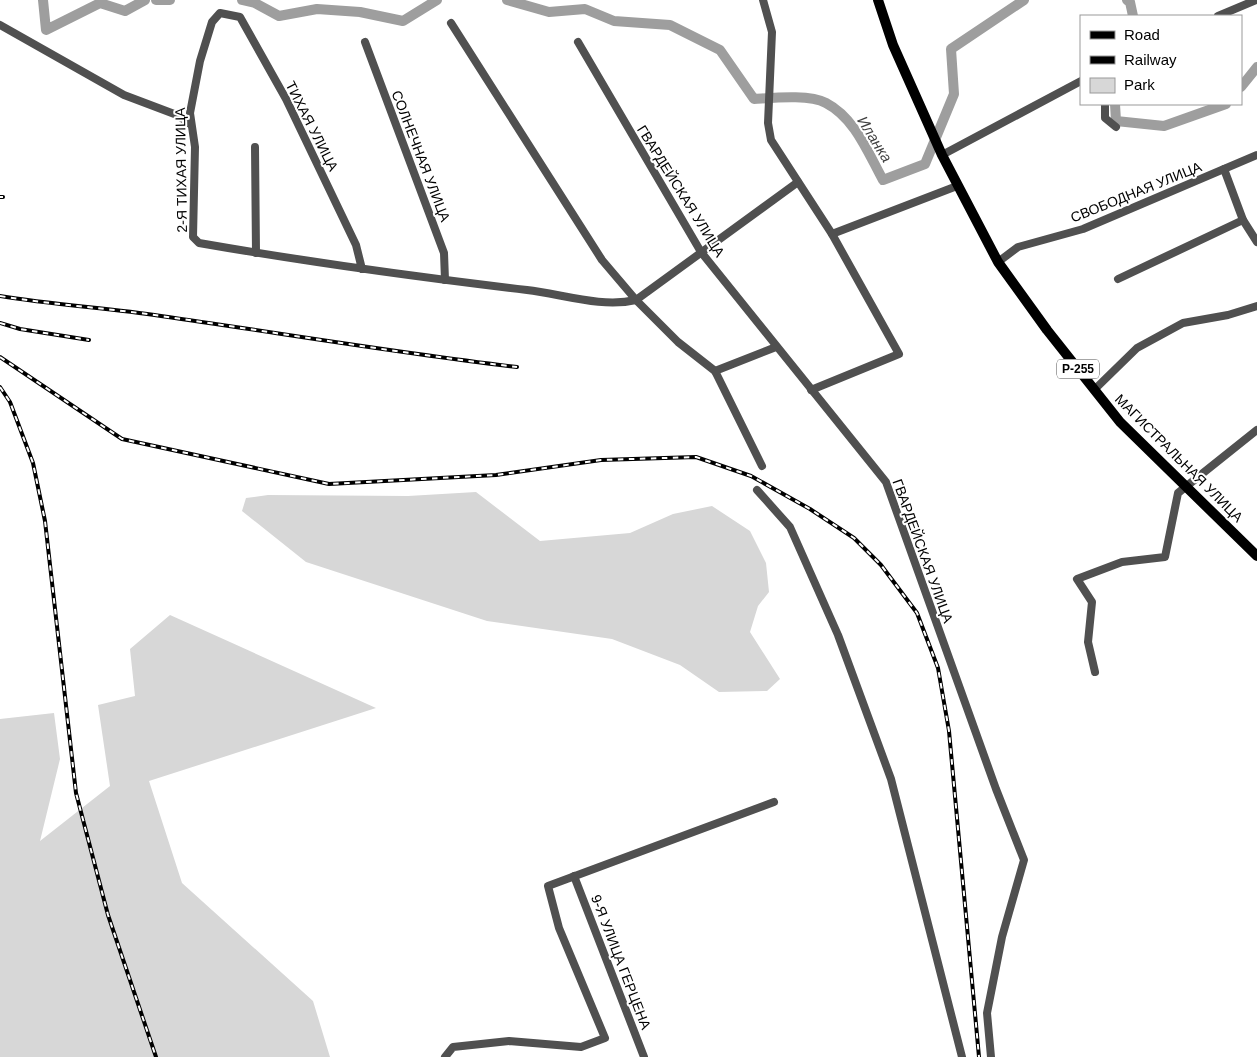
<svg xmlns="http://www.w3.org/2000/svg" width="1257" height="1057" font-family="Helvetica,sans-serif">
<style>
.green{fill:#d7d7d7}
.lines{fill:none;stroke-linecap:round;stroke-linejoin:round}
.river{stroke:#9e9e9e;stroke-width:10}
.minor{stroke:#505050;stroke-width:8}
.major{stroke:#000;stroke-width:10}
.rail-casing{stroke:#000;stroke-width:4}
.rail{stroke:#fff;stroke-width:2;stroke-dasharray:5.5;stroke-linecap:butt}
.labels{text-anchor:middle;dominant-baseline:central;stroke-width:4;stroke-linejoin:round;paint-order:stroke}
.shield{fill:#fff;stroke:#4c4c4c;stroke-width:1}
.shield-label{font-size:12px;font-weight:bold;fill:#000}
.street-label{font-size:14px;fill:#000;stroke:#fff}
.water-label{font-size:15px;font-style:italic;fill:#3f3f3f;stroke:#fff}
</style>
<rect width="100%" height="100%" fill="#fff"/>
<g class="green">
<polygon points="476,492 540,541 630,533 673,514 712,506 750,531 766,563 769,592 758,606 750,632 780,679 767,691 719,692 680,665 612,639 487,621 306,562 242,511 246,498 268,495 408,496"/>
<polygon points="170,615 376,708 149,781 182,883 313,1001 330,1057 0,1057 0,719 54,713 60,759 40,841 110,786 98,705 135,696 130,649"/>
</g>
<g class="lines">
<g class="river">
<polyline points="43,0 46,30 100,3 125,11 145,0"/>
<polyline points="156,0 170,0"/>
<polyline points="242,0 255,3 279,16 317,9 360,12 403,21 437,0"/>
<path d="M507 0 549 12 585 9 614 21 670 25 720 50 754 99C772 98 809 94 826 103 855 118 868 153 883 180L925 164 954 94 951 49 1024 0"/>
<polyline points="1127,0 1130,2 1133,16"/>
<polyline points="1241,87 1257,67"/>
<polyline points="1115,104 1116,121 1164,126 1226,104"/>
</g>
<g class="minor">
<polyline points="763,0 772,32 768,123 771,140 832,234 957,186"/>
<polyline points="1218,16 1256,0"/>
<polyline points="451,23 602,260 636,300 678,342 715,371 762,466"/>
<polyline points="0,25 124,95 177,115 190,124"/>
<polyline points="365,42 444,253 445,280"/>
<polyline points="578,42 701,252 886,482 996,789 1024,860 1002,937 987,1013 991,1057"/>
<polyline points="1105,104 1105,118 1116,127"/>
<polyline points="255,147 256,253"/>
<polyline points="942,155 1081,81"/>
<polyline points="1224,169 1243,220 1257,242"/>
<polyline points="998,262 1018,247 1083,229 1257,155"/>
<path d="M362 269 356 245 286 99 240 17 220 13 212 22 200 61 190 113 195 147 193 237 199 243C308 262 417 277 527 290 562 294 601 308 636 300L798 182"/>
<polyline points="1118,279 1243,220"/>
<polyline points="715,371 776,347"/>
<polyline points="811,390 899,354 832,234"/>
<polyline points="1094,390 1137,348 1183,323 1228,315 1257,306"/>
<polyline points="757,490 790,527 838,635 891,779 962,1057"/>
<polyline points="1095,672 1088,642 1092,602 1077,579 1122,562 1165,557 1178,493 1257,430"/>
<polyline points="574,876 644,1057"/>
<polyline points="445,1057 453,1047 509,1041 581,1047 605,1038 559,928 548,886 774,802"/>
</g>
<polyline class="major" points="878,0 893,45 942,155 998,262 1047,330 1120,422 1257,556"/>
<g class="rail-casing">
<g id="rail">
<polyline points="0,197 3,197"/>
<path d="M0 296C54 305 108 308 161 316 280 333 398 353 517 367"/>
<polyline points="0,323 20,329 89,340"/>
<polyline points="0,357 122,439 329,484 496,475 601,460 696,457 751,476 810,509 854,538 881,565 917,613 938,668 949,731 979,1057"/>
<polyline points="0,387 10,402 33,463 45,521 76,793 108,915 156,1057"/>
</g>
</g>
<use href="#rail" class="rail"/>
</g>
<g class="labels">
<rect class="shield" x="1057" y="359.5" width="42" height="19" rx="4"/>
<g class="shield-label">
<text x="1078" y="369">Р-255</text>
</g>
<g class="street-label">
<text transform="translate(312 126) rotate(63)">ТИХАЯ УЛИЦА</text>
<text transform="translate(421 156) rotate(69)">СОЛНЕЧНАЯ УЛИЦА</text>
<text transform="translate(181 170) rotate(-91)">2-Я ТИХАЯ УЛИЦА</text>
<text transform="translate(681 191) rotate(58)">ГВАРДЕЙСКАЯ УЛИЦА</text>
<text transform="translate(1136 192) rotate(-22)">СВОБОДНАЯ УЛИЦА</text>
<text transform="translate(1179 458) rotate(45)">МАГИСТРАЛЬНАЯ УЛИЦА</text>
<text transform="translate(923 551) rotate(70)">ГВАРДЕЙСКАЯ УЛИЦА</text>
<text transform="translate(621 962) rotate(69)">9-Я УЛИЦА ГЕРЦЕНА</text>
</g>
<g class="water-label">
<text transform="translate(875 139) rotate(58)">Иланка</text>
</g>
</g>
<rect x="1080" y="15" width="162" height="90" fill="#ffffff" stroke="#999999"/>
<rect x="1090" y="31" width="25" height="8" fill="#000000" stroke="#999999"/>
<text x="1124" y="40" font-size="15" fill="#000000">Road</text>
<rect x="1090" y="56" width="25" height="8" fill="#000000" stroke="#999999"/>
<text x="1124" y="65" font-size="15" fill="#000000">Railway</text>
<rect x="1090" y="78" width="25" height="15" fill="#d7d7d7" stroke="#999999"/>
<text x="1124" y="90" font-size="15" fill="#000000">Park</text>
</svg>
